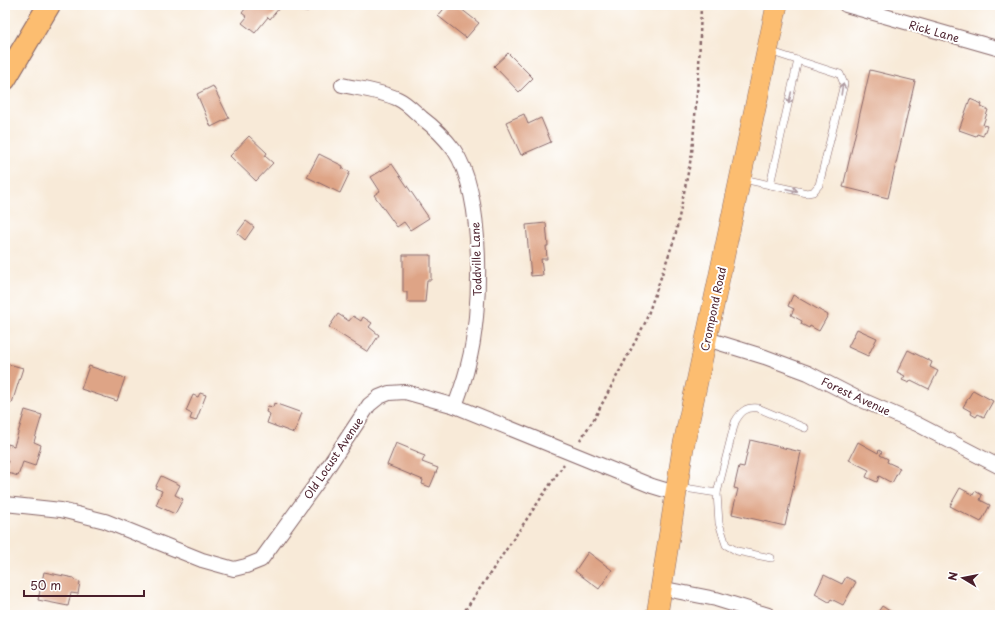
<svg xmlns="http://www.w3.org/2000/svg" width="1005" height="620" font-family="'Playpen Sans',sans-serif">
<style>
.building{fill:#dea486}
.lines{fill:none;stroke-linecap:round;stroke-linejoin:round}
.lane-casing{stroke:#876668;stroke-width:8}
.street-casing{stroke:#876668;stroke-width:16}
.primary-casing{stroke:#876668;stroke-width:22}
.highway-casing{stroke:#876668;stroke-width:24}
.path{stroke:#876668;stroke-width:2.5;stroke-dasharray:3 3;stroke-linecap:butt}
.lane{stroke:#fff;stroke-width:7}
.street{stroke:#fff;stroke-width:14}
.primary{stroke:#fcbd6f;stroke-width:21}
.highway{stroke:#fcbd6f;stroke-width:22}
.oneway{stroke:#ae9aa0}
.labels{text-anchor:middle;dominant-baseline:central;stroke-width:4;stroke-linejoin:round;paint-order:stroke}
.street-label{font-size:11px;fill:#4a1f2b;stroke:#fff}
</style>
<rect width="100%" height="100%" fill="#fff"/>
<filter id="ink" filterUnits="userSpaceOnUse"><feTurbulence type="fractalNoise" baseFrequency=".025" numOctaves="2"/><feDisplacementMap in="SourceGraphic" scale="8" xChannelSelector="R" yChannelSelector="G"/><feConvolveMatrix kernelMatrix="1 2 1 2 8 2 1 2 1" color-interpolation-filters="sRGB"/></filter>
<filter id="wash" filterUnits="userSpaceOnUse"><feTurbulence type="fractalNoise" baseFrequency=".012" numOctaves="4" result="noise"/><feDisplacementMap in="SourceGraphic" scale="16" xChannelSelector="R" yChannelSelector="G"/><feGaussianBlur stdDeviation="0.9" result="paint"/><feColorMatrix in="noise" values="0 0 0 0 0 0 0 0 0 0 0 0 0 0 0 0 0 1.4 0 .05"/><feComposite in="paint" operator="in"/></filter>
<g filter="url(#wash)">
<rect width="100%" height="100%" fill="#f8ead8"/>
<g id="blocks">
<g class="building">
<polygon points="248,5 278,5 280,7 270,19 268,17 255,33 242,23 247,17 242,13"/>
<polygon points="303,5 326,5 304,12"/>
<polygon points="447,5 456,5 479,23 466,38 438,16"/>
<polygon points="508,53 533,78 519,92 494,66"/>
<polygon points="870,70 915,81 888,198 843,187"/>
<polygon points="213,86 229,118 211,127 197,94"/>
<polygon points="970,99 982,104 981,107 988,110 983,125 987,126 983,136 977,134 976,136 959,130"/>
<polygon points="524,114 528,124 541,118 551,142 521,155 506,122"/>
<polygon points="249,136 267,153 265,156 273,163 256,181 230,156"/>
<polygon points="319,154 343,166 342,168 350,172 340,193 307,177"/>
<polygon points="392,164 429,218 410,230 404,222 397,227 374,195 380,191 371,177"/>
<polygon points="246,221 254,227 245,240 237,233"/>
<polygon points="546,223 548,246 546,246 547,259 541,259 543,275 531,276 526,225"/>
<polygon points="403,255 431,255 431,280 427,280 425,302 407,302 407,292 403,292"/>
<polygon points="793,295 828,315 819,331 810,326 809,328 801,324 802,321 791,315 794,309 788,306"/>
<polygon points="338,314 349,321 353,316 361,321 363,317 372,323 369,327 379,335 368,352 329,327"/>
<polygon points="857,329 877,338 868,356 848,347"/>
<polygon points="908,350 932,362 930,367 938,371 929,389 911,380 909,383 902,380 905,376 897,372"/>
<polygon points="5,363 23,368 12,403 5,401"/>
<polygon points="89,366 125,378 117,401 81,389"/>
<polygon points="973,390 993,401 984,417 978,414 976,417 971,414 972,412 963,407"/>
<polygon points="200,393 206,395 196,421 190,419 192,414 186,411 193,395 198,397"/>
<polygon points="274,403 302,413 294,433 267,423 270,414 266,412 268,406 273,407"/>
<polygon points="25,410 42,415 34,442 41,445 35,466 23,462 18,476 5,472 8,461 5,460 5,454 8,444 14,446"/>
<polygon points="750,440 801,452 785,526 732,514 738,489 734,488 739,466 744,467"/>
<polygon points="858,442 878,453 879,450 882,452 880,455 888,459 887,462 900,468 892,483 879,476 877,482 866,477 869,470 849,460"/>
<polygon points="396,443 418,452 417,453 425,456 422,462 438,468 430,487 422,484 423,480 387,465"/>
<polygon points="161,476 180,485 175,495 183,499 175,514 156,505 162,491 155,488"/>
<polygon points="960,488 973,495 975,491 982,495 980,500 990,505 981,522 950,506"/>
<polygon points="588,552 612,570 599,589 575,571"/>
<polygon points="44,572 74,578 74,580 80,582 78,594 71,593 68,606 38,600"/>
<polygon points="824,575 842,584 846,577 856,582 843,605 831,599 829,602 815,594"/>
<polygon points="882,606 896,615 876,615"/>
</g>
</g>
</g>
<g filter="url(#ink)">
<use href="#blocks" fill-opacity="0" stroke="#876668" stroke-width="1"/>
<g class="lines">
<g class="lane-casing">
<g id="lane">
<polyline points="743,179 807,193 813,192 819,185 844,84 840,74 769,51"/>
<polyline points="770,185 798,60"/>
<polyline points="678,487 717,493 719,523 726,545 737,551 771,558"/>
<path d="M717 493 735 422C741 411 746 407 758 408L805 428"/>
</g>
</g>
<g class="street-casing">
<g id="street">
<polyline points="846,5 1000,49"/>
<path d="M342 85C361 89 381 91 398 99 407 103 415 112 422 118 434 127 445 138 454 150 485 195 482 314 468 365 465 379 460 392 455 406"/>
<polyline points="707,339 765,357 808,373 855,397 917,424 1000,467"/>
<polyline points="5,504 61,510 105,521 202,560 234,569 246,566 261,560 322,476 369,405 379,397 389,393 405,392 455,406 652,486 675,493"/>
<polyline points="660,588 716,599 768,615"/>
</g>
</g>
<g class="primary-casing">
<polyline id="primary" points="657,615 683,448 777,5"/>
</g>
<g class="highway-casing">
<polyline id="highway" points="5,79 49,5"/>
</g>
<g class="path">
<polyline points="580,440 594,419 645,323 675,237 692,153 699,68 701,5"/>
<polyline points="462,615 564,464"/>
</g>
<use href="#lane" class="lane"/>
<use href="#street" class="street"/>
<use href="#primary" class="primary"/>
<use href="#highway" class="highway"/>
</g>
<defs><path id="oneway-shaft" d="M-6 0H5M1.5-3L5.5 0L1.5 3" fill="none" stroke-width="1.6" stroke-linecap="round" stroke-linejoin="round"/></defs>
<g class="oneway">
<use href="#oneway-shaft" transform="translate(842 89) rotate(-82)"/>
<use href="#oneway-shaft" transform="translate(790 98) rotate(103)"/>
<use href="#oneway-shaft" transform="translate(792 190) rotate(12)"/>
</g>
</g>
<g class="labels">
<g class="street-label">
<text transform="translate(934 31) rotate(16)">Rick Lane</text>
<text transform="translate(476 259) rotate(-92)">Toddville Lane</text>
<text transform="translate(713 309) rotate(-78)">Crompond Road</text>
<text transform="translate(856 396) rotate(25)">Forest Avenue</text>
<text transform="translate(333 458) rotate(-56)">Old Locust Avenue</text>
</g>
</g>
<rect width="1005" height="620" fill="none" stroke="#fff" stroke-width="20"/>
<g transform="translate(963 578) rotate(280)" stroke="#ffffff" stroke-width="3" paint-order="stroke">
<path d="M0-3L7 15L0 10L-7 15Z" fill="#4a1f2b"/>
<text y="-6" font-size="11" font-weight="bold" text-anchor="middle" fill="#4a1f2b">N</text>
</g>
<path d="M24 590v6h120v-6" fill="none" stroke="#4a1f2b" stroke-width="2"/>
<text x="30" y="590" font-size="12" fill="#4a1f2b" stroke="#ffffff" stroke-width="3" paint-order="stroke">50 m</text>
</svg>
